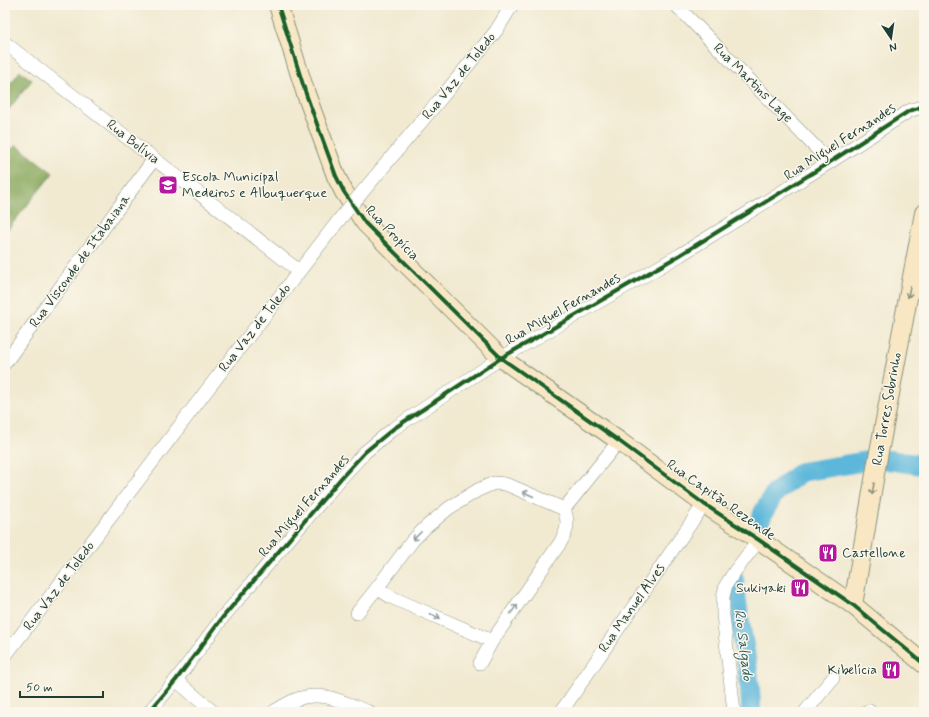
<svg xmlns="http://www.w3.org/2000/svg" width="929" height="717" font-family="Mynerve,sans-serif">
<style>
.forest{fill:#85a65a;stroke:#527247}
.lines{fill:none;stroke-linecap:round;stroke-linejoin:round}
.river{stroke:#5db7da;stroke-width:20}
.street-casing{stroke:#889382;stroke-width:14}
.secondary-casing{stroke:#889382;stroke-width:20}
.street{stroke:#fff;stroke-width:13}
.secondary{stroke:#f9e7c3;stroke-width:18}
.street-bridge-casing{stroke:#889382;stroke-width:14;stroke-linecap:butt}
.street-bridge{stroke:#fff;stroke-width:13}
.cycleway-casing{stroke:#fbf7ec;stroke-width:6}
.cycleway{stroke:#1b5e20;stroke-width:4}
.oneway{stroke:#8c927c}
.oneway2{stroke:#8f9e9a}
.labels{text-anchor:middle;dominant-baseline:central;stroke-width:3;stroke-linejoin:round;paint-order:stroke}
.street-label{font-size:14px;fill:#1f3d34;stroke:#fbf7ec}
.poi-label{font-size:14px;fill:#1f3d34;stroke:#fbf7ec;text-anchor:start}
.water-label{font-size:15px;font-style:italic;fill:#2e5c5e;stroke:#fbf7ec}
</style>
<rect width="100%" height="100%" fill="#fbf7ec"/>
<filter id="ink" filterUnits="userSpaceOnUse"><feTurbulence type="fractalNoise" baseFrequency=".025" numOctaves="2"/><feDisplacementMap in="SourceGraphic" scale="8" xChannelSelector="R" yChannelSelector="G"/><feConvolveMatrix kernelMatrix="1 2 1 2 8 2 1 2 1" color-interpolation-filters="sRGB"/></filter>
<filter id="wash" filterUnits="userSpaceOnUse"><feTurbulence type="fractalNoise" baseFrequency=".012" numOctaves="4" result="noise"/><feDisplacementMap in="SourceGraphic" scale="16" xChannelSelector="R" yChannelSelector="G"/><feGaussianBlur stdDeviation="0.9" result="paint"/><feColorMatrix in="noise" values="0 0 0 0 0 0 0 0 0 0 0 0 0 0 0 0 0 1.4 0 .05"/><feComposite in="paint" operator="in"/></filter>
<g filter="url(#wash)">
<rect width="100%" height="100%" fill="#f1e9d0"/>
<g class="forest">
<polygon points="20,71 32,80 5,114 5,91"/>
<polygon points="5,143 12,149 16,145 53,173 5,233"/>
</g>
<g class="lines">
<g class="river">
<polyline points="888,460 915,464 924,465"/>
<polyline points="755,532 764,511 775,493 801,472 867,461"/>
<path d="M734 579C738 623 751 667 751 712"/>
</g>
</g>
</g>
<g filter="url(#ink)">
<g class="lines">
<g class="street-casing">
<g id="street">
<polyline points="676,5 830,162"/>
<polyline points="5,43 299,271"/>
<polyline points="374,178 442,97 496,31 512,5"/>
<polyline points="5,363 154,159"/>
<polyline points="564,509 619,441"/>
<polyline points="357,613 377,588"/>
<polyline points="5,656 207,390 339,220"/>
<path d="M480 663 492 641 560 543C568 530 569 523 564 509L513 487 505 484 494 483 478 490 449 508 426 527 413 540 377 588 391 597 402 602 492 641"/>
<polyline points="176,680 213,712"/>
<polyline points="149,712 176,680 223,617 342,477 365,452 393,429 501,358 680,255 830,162 909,111 924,106"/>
<path d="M273 712C280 708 288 703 295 700 322 689 344 703 369 712"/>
<polyline points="561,712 704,504"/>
<polyline points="734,712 723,615 723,597 726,585 735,571 759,540"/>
<polyline points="805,712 833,678"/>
<polyline points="867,712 869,711"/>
</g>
</g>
<g class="secondary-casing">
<g id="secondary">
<polyline points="278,5 306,94 336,176 344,192 365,223 501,358 619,441 704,504 759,540 853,605 924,664"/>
<polyline points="853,605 876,468 924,213"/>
</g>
</g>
<use href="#street" class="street"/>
<use href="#secondary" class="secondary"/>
<g class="street-bridge-casing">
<polyline id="street-bridge" points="339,220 374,178"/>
</g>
<use href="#street-bridge" class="street-bridge"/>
<g class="cycleway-casing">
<g id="cycleway">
<polyline points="278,5 306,94 336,176 344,192 365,223 501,358 619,441 704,504 759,540 853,605 924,664"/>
<polyline points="149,712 176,680 223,617 342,477 365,452 393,429 501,358 680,255 830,162 909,111 924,106"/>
</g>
</g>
<use href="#cycleway" class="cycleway"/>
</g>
<defs><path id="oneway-shaft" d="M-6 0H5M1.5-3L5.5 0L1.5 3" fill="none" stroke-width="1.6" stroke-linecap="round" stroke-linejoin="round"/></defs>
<g class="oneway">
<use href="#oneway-shaft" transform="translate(909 292) rotate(101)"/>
<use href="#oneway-shaft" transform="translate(873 489) rotate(100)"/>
</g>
<g class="oneway2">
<use href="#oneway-shaft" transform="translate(528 494) rotate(-156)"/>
<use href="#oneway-shaft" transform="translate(417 536) rotate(135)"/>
<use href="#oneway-shaft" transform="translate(514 609) rotate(-55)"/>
<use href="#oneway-shaft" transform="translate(435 616) rotate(24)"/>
</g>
</g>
<defs>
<g id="school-square" transform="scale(1)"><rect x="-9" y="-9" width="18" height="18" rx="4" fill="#b5179e" stroke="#fbf7ec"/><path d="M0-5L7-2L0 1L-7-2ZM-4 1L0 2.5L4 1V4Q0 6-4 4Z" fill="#fff"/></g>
<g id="restaurant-square" transform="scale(1)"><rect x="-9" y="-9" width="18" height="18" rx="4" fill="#b5179e" stroke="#fbf7ec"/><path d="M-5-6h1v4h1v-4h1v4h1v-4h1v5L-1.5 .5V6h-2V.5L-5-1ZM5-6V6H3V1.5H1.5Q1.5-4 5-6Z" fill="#fff"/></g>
</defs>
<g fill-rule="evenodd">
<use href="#school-square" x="168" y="185"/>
<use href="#restaurant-square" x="828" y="553"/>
<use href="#restaurant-square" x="800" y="588"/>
<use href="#restaurant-square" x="891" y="670"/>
</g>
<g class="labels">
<g class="street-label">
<text transform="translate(459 76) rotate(-51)">Rua Vaz de Toledo</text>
<text transform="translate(753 83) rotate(45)">Rua Martins Lage</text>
<text transform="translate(133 142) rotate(38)">Rua Bolívia</text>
<text transform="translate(840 142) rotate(-33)">Rua Miguel Fernandes</text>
<text transform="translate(392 233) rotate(46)">Rua Propícia</text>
<text transform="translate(80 261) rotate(-54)">Rua Visconde de Itabaiana</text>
<text transform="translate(563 309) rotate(-30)">Rua Miguel Fernandes</text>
<text transform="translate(255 328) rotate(-52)">Rua Vaz de Toledo</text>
<text transform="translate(887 409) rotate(-80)">Rua Torres Sobrinho</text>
<text transform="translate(721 500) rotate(35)">Rua Capitão Rezende</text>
<text transform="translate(304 506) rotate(-49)">Rua Miguel Fernandes</text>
<text transform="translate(59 586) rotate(-53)">Rua Vaz de Toledo</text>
<text transform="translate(632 608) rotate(-55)">Rua Manuel Alves</text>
</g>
<g class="poi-label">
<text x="182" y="177">Escola Municipal<tspan x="182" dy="16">Medeiros e Albuquerque</tspan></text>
<text x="842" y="553">Castellone</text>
<text x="786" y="588" text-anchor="end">Sukiyaki</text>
<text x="877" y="670" text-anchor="end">Kibelícia</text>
</g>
<g class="water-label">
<text transform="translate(743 645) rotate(83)">Rio Salgado</text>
</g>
</g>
<rect width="929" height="717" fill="none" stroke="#fbf7ec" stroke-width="20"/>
<g transform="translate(891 38) rotate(167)" stroke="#fbf7ec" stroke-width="3" paint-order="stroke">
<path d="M0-3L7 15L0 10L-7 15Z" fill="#1f3d34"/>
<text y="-6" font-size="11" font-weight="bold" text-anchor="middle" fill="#1f3d34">N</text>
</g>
<path d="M20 691v6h83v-6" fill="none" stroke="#1f3d34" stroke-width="2"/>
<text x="26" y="691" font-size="12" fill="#1f3d34" stroke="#fbf7ec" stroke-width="3" paint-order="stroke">50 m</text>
</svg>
